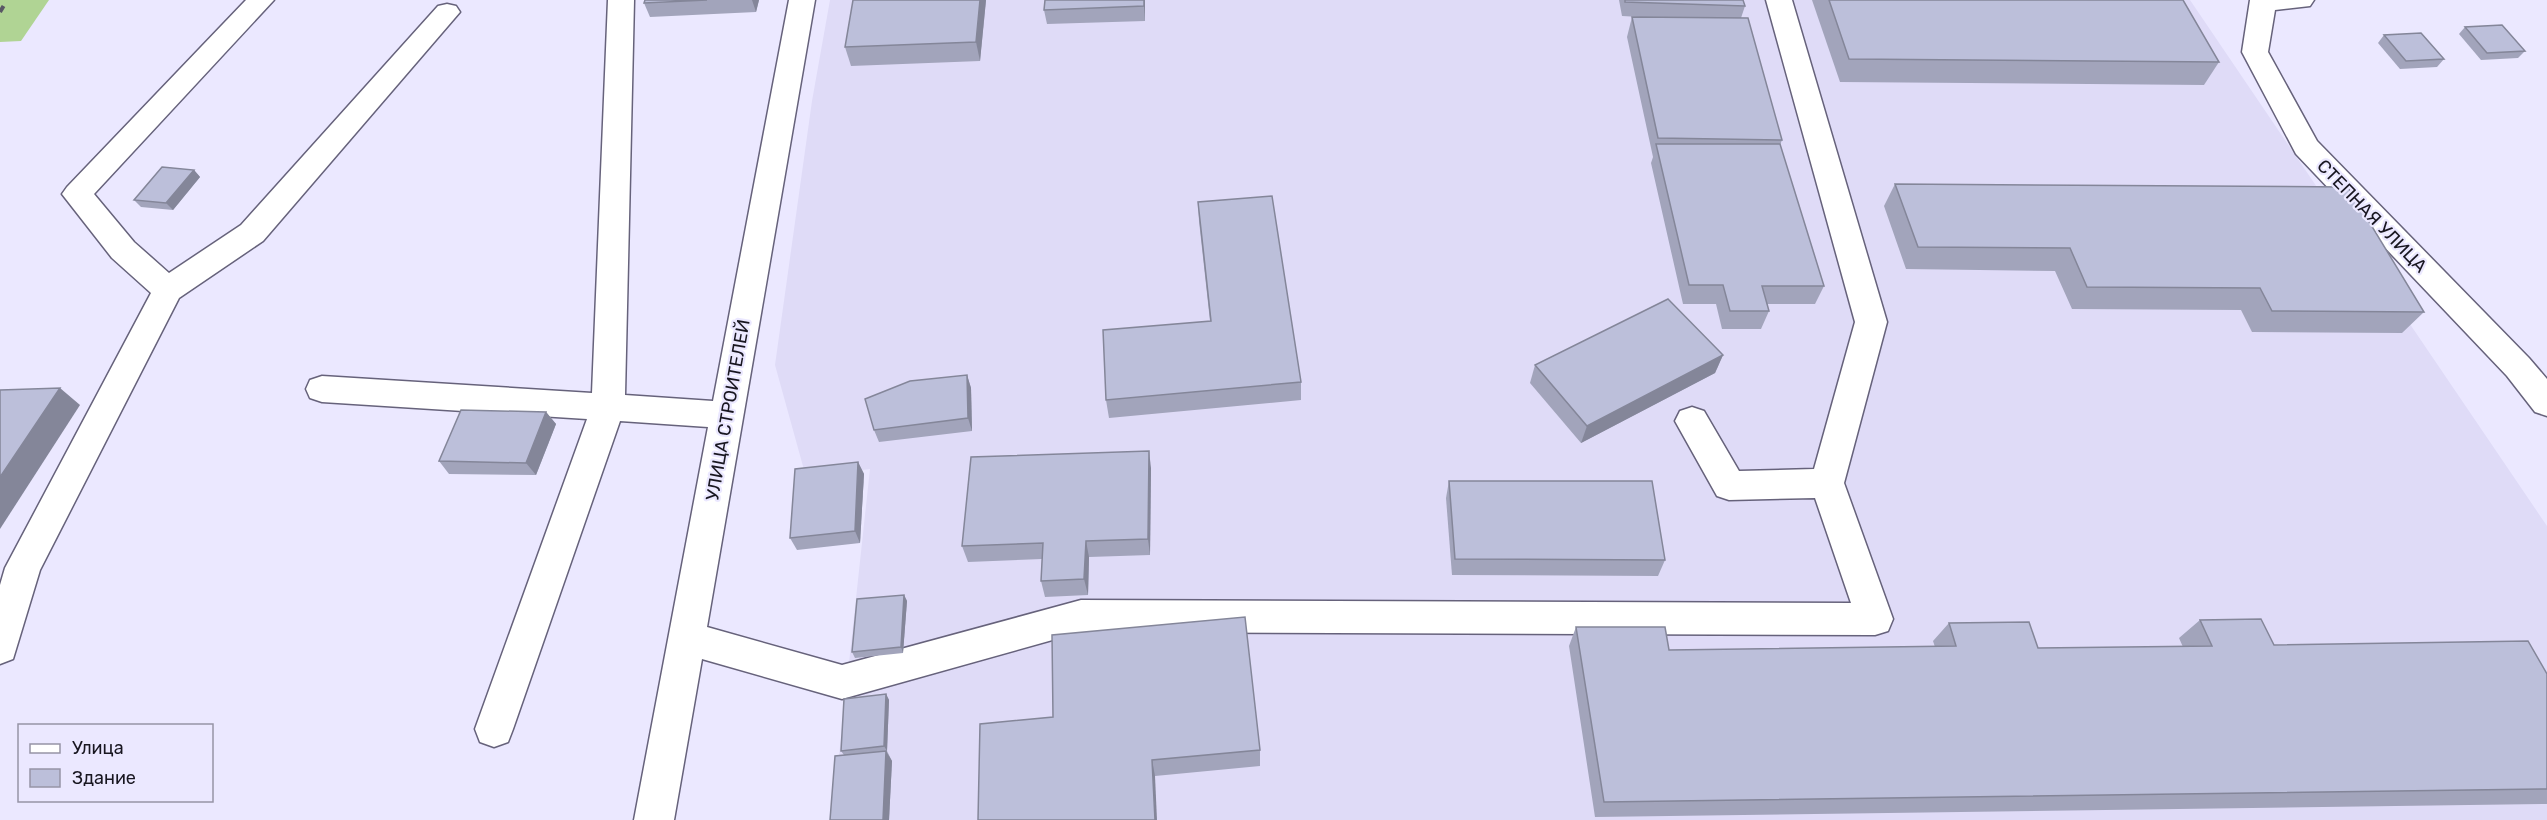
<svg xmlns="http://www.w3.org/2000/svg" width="2547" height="820" font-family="Rubik,sans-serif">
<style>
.built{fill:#dfdbf7}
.green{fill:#b0d494}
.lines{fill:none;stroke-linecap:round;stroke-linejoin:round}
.minor-casing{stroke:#66627b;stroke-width:3}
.minor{fill:#fff;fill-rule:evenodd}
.rail{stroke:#595765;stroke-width:4;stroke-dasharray:7 7;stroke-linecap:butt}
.wall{fill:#a2a4bb}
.shaded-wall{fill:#848699}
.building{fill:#bcbfda;stroke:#848699;stroke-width:1.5}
.labels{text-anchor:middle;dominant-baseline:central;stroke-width:4.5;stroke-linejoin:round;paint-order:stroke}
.street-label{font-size:18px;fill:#181620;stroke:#ebe8ff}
</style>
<rect width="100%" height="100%" fill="#ebe8ff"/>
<polygon class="built" points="830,0 2190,0 2547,526 2547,820 832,820 870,469 806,477 775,365 812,101"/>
<polygon class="green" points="0,0 49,0 21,41 0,42"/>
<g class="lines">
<g class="minor-casing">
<g id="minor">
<polygon points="246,0 274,0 94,194 134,242 169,273 241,225 438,6 447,4 456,6 460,12 263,241 179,298 40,570 13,659 0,664 0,585 5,568 151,293 112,258 62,194 67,187"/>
<polygon points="608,0 634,0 625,395 713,401 789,0 815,0 707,627 842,665 1081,600 1851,603 1815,498 1729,500 1717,496 1675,421 1680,411 1692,407 1704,411 1739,471 1814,469 1855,322 1766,0 1792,0 1887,322 1844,483 1893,619 1888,631 1875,635 1081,632 842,699 702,659 674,820 634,820 708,427 620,421 513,729 508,742 494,747 480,742 475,729 587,419 322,402 310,398 306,389 310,380 322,376 592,393"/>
<polygon points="2250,0 2314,0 2310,6 2275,10 2268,52 2317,141 2529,358 2547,379 2547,416 2535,412 2507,376 2296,154 2242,52"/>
</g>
</g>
<use href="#minor" class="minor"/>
<polyline class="rail" points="0,12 7,0"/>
</g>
<g class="wall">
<polygon points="645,0 759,0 756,12 650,17 644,3"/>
<polygon points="986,0 980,61 851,66 845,47"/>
<polygon points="1045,0 1145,0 1145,21 1047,24 1044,10"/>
<polygon points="1619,0 1743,0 1745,6 1741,18 1782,140 1780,145 1824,286 1815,304 1767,304 1769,311 1761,329 1722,329 1716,304 1683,304 1651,163 1653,157 1627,37 1632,17 1658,18 1622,16"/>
<polygon points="1812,0 2183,0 2219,62 2204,85 1840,82"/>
<polygon points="2465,27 2525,51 2518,58 2481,60 2459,34"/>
<polygon points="2384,35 2444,59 2437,67 2400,69 2378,43"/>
<polygon points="194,170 200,177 173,210 141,207 134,200"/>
<polygon points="1895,184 2424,312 2402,333 2252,332 2241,310 2072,309 2055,271 1906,269 1884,206"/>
<polygon points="1198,202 1301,382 1301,400 1109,418 1106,400 1210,321 1199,221"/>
<polygon points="1723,355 1715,373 1581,443 1530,383 1535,365"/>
<polygon points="967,375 971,388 972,431 879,442 874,430"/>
<polygon points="546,412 556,424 536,475 449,474 439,461"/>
<polygon points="858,462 864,474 860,543 797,550 790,538"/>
<polygon points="1151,468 1150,555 1089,557 1088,595 1045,597 1041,581 1042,559 968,562 962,546"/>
<polygon points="1449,481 1665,560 1658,576 1452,575 1446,498"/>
<polygon points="904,595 907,601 903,653 855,658 852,652"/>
<polygon points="2200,620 2274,645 2547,674 2547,804 1595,817 1569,646 1576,627 1669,650 1935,647 1933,641 1949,623 2038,648 2183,647 2179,638"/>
<polygon points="886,694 889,700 887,751 892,761 889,820 830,820 844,755 841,751"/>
<polygon points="1053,717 1260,750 1260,766 1155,776"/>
</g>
<g class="shaded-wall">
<polygon points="752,0 759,0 756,12"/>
<polygon points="980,0 986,0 980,61 976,42"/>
<polygon points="1144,0 1145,0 1145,21 1144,6"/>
<polygon points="194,170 200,177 173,210 166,203"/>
<polygon points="1723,355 1715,373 1581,443 1587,426"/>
<polygon points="967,375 971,388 972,431 968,418"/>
<polygon points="60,388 80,405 0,529 0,477"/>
<polygon points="546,412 556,424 536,475 526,463"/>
<polygon points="1149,451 1151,468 1150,555 1148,539"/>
<polygon points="858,462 864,474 860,543 855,531"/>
<polygon points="1086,541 1089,557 1088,595 1084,579"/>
<polygon points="904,595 907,601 903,653 901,647"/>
<polygon points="886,694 889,700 887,751 884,746"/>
<polygon points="886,751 892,761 889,820 883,820"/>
<polygon points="1152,760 1155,776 1157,820 1155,820"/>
</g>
<g class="building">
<polygon points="645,0 707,0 644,3"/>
<polygon points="853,0 980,0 976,42 845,47"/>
<polygon points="1045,0 1144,0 1144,6 1044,10"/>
<polygon points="1625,0 1743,0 1745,6 1625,2"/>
<polygon points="1829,0 2183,0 2219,62 1849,59"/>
<polygon points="1632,17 1748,18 1782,140 1658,138"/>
<polygon points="2502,25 2525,51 2487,53 2465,27"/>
<polygon points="2421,33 2444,59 2406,61 2384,35"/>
<polygon points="1656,144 1780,144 1824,286 1762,286 1769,311 1730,311 1723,285 1689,285"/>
<polygon points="162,167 194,170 166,203 134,200"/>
<polygon points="1895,184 2348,187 2424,312 2272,311 2260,288 2087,287 2070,248 1918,247"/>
<polygon points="1272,196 1301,382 1106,400 1103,330 1211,321 1198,202"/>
<polygon points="1668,299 1723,355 1587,426 1535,365"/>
<polygon points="967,375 968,418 874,430 865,399 910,381"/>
<polygon points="60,388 0,477 0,390"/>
<polygon points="461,410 546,412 526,463 439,461"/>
<polygon points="1149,451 1148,539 1086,541 1084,579 1041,581 1043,543 962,546 971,457"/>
<polygon points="858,462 855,531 790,538 795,469"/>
<polygon points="1449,481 1652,481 1665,560 1455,559"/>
<polygon points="904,595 901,647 852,652 857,599"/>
<polygon points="1245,617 1260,750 1152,760 1155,820 978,820 980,724 1053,717 1052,635"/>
<polygon points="2261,619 2274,645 2528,641 2547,674 2547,789 1604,802 1576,627 1665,627 1669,650 1956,646 1949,623 2029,622 2038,648 2212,646 2200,620"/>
<polygon points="886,694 884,746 841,751 844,699"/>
<polygon points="886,751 883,820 830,820 835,756"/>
</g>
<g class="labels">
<g class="street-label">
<text transform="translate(2372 216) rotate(46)">СТЕПНАЯ УЛИЦА</text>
<text transform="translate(728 410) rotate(-80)">УЛИЦА СТРОИТЕЛЕЙ</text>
</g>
</g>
<rect x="18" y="724" width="195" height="78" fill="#ebe8ff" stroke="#9794a6" stroke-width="1.5"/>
<rect x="30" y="744" width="30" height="9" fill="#ffffff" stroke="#9794a6" stroke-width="1.5"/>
<text x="72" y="754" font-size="18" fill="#181620">Улица</text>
<rect x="30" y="769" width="30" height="18" fill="#bcbfda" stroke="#9794a6" stroke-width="1.5"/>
<text x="72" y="784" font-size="18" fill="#181620">Здание</text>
</svg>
